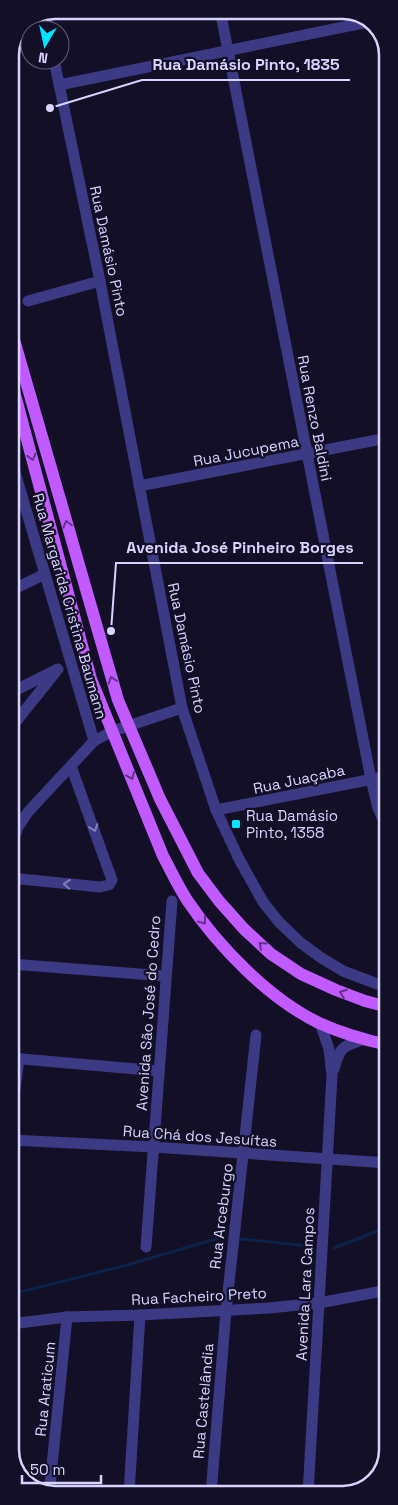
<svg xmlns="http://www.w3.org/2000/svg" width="398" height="1505" font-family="'Space Grotesk',sans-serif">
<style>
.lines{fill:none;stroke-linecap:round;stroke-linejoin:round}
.stream{stroke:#0c2248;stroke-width:3}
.minor{stroke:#3d3a85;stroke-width:11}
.major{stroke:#c25bff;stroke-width:12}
.oneway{stroke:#623188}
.oneway2{stroke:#837fbc}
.poi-dot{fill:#00e5ff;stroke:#130f26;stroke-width:2}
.labels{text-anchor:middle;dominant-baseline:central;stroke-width:4.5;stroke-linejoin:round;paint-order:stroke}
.street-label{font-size:15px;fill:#d9d4ff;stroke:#130f26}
.poi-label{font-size:15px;fill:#d9d4ff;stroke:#130f26;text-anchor:start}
.rim{fill:none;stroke:#d9d4ff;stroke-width:2.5}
.leader{fill:none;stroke:#d9d4ff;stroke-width:2}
.callout-dot{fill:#d9d4ff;stroke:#130f26;stroke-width:2}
.callout-label{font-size:16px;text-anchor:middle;font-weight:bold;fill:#d9d4ff;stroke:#130f26;stroke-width:4.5;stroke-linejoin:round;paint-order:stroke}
</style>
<rect width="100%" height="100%" fill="#130f26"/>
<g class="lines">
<g class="stream">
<polyline points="241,1239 309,1246"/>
<polyline points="334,1248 388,1227"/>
<polyline points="11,1305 20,1292 127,1265 219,1238"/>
</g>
<g class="minor">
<polyline points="220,10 371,779 378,808 388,831"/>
<polyline points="46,14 49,30"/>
<polyline points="54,60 100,281 182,708 216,810 239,859 263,902 279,922 301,943 320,957 343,971 388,988"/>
<polyline points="59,85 373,21"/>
<polyline points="28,301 100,281"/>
<polyline points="10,451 17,479 94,741"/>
<polyline points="139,486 387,438"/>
<polyline points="10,591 45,574"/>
<polyline points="10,693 56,670"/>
<polyline points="10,729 58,669"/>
<polyline points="216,810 388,776"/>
<polyline points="11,846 18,827 28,812 94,741 113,731 182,708"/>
<polyline points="11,878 100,887 109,885 112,880 71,766"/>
<polyline points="11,964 165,976"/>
<polyline points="11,1058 159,1071"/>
<path d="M334 1069C341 1045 342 1047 365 1039"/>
<polyline points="11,1119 19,1059"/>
<polyline points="11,1140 153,1147 388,1163"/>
<polyline points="146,1247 172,901"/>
<polyline points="11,1324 67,1317 140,1315 269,1308 319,1303 388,1290"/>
<polyline points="129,1494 140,1315"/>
<polyline points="211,1494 226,1311 256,1035"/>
<polyline points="308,1494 332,1076 329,1049 320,1023"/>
<polyline points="49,1495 67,1317"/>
</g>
<g class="major">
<polyline points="10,326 118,700 160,799 198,873 219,901 244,929 271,954 301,974 336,990 365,1001 388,1007"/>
<path d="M10 376 91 679 163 856C171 871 178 886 187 900 218 946 268 998 319 1023 341 1033 365 1040 388 1045"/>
</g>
</g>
<defs><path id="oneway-chevron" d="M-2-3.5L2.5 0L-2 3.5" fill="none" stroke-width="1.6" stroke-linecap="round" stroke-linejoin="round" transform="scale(1.25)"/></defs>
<g class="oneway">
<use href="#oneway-chevron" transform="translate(32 457) rotate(75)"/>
<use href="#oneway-chevron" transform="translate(67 524) rotate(-106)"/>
<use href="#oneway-chevron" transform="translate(112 680) rotate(-108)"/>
<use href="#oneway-chevron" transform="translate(131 776) rotate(67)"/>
<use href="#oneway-chevron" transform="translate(203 921) rotate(53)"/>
<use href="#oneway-chevron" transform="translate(262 945) rotate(-138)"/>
<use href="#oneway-chevron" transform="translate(343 993) rotate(-160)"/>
</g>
<g class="oneway2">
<use href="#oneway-chevron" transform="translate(94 828) rotate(70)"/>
<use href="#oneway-chevron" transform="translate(67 884) rotate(-174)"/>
</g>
<rect class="poi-dot" x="231" y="819" width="10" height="10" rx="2.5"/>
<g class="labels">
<g class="street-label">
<text transform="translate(109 251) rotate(78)">Rua Damásio Pinto</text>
<text transform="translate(315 418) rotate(79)">Rua Renzo Baldini</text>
<text transform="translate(246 451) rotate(-11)">Rua Jucupema</text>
<text transform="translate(70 606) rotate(74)">Rua Margarida Cristina Baumann</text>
<text transform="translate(187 648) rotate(78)">Rua Damásio Pinto</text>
<text transform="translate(299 779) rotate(-12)">Rua Juaçaba</text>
<text transform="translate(148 1013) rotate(-86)">Avenida São José do Cedro</text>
<text transform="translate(200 1136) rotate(4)">Rua Chá dos Jesuítas</text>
<text transform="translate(221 1216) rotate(-83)">Rua Arceburgo</text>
<text transform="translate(305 1284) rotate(-87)">Avenida Lara Campos</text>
<text transform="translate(199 1296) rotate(-3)">Rua Facheiro Preto</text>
<text transform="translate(45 1389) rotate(-84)">Rua Araticum</text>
<text transform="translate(203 1401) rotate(-85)">Rua Castelândia</text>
</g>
<g class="poi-label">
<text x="246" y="815">Rua Damásio<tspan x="246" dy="17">Pinto, 1358</tspan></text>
</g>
</g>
<path d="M0 0H398V1505H0ZM55 19H343A36 36 0 0 1 379 55V1450A36 36 0 0 1 343 1486H55A36 36 0 0 1 19 1450V55A36 36 0 0 1 55 19Z" fill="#130f26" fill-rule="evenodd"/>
<path class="rim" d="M55 19H343A36 36 0 0 1 379 55V1450A36 36 0 0 1 343 1486H55A36 36 0 0 1 19 1450V55A36 36 0 0 1 55 19Z"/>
<path class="leader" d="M50 108L142 80H350M111 631L116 563H363"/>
<g class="callout-dot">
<circle cx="50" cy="108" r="5"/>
<circle cx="111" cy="631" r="5"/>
</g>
<g class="callout-label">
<text x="246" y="70">Rua Damásio Pinto, 1835</text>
<text x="240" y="553">Avenida José Pinheiro Borges</text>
</g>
<g transform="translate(45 45) rotate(189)"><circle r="24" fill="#130f26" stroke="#625e7d"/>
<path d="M0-4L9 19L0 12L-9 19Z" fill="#00e5ff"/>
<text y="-8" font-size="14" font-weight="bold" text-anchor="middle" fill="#d9d4ff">N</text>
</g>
<path d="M22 1475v8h79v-8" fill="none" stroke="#d9d4ff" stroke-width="2.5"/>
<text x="30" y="1475" font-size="15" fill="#d9d4ff" stroke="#130f26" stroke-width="4" paint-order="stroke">50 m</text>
</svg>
